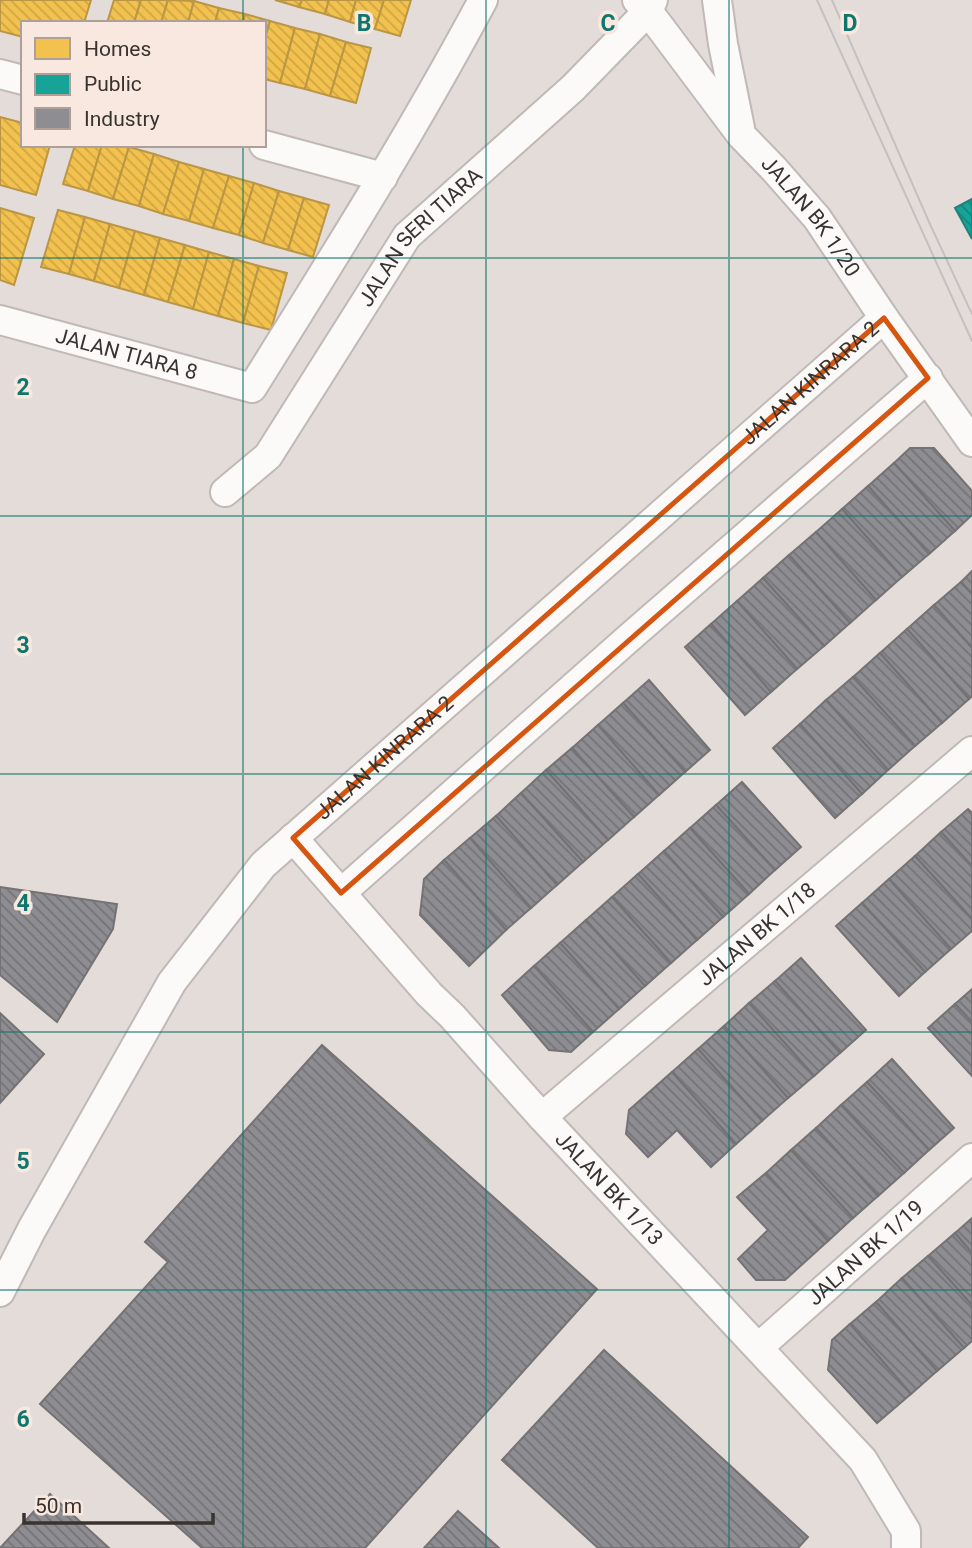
<svg xmlns="http://www.w3.org/2000/svg" width="972" height="1548" font-family="Roboto,sans-serif">
<style>
.homes{fill:url(#homes-back-hatch);stroke:#ba9645;stroke-width:2}
.public{fill:url(#public-back-hatch);stroke:#218178;stroke-width:2}
.industry{fill:url(#industry-back-hatch);stroke:#747274;stroke-width:2}
.lines{fill:none;stroke-linecap:round;stroke-linejoin:round}
.minor-casing{stroke:#c0b9b6;stroke-width:32}
.minor{stroke:#fbfaf9;stroke-width:28}
.tram{stroke:#c3c1c0;stroke-width:2}
.marked{fill:none;stroke:#d65510;stroke-width:5;stroke-linejoin:round}
.grid{fill:none;stroke:#0f766e;stroke-width:2;stroke-opacity:0.55}
.labels{text-anchor:middle;dominant-baseline:central;stroke-width:7;stroke-linejoin:round;paint-order:stroke}
.street-label{font-size:21px;fill:#39332f;stroke:#f8e8df}
.grid-label{font-size:23px;text-anchor:middle;font-weight:bold;fill:#0f766e;stroke:#f8e8df;stroke-width:7;stroke-linejoin:round;paint-order:stroke}
</style>
<defs>
<pattern id="homes-back-hatch" width="6" height="6" patternUnits="userSpaceOnUse" patternTransform="scale(1.75)"><rect width="6" height="6" fill="#f2c14e"/><path d="M-1 5l2 2M0 0l6 6M5-1l2 2" fill="none" stroke="#d0a644"/></pattern>
<pattern id="public-back-hatch" width="6" height="6" patternUnits="userSpaceOnUse" patternTransform="scale(1.75)"><rect width="6" height="6" fill="#17a398"/><path d="M-1 5l2 2M0 0l6 6M5-1l2 2" fill="none" stroke="#16857c"/></pattern>
<pattern id="industry-back-hatch" width="6" height="6" patternUnits="userSpaceOnUse" patternTransform="scale(1.75)"><rect width="6" height="6" fill="#8d8d92"/><path d="M-1 5l2 2M0 0l6 6M5-1l2 2" fill="none" stroke="#747478"/></pattern>
</defs>
<rect width="100%" height="100%" fill="#e4dcd8"/>
<g class="homes">
<polygon points="0,0 91,0 84,23 23,23 23,37 0,31"/>
<polygon points="114,0 141,0 134,23 107,23"/>
<polygon points="141,0 168,0 161,23 134,23"/>
<polygon points="168,0 194,1 188,23 161,23"/>
<polygon points="275,0 302,0 299,7"/>
<polygon points="302,0 329,0 325,14 299,7"/>
<polygon points="329,0 356,0 350,22 325,14"/>
<polygon points="356,0 384,0 375,29 350,22"/>
<polygon points="384,0 411,0 400,36 375,29"/>
<polygon points="194,1 219,8 215,23 188,23"/>
<polygon points="219,8 245,14 243,23 215,23"/>
<polygon points="245,14 270,21 264,42 264,23 243,23"/>
<polygon points="270,21 295,28 280,83 264,79 264,42"/>
<polygon points="295,28 320,34 305,89 280,83"/>
<polygon points="320,34 346,42 330,96 305,89"/>
<polygon points="346,42 371,48 356,103 330,96"/>
<polygon points="0,117 23,123 23,145 50,145 36,195 0,185"/>
<polygon points="75,145 102,145 88,191 63,184"/>
<polygon points="102,145 129,147 113,199 88,191"/>
<polygon points="129,147 154,154 139,206 113,199"/>
<polygon points="154,154 179,162 163,214 139,206"/>
<polygon points="179,162 204,169 189,221 163,214"/>
<polygon points="204,169 229,176 213,228 189,221"/>
<polygon points="229,176 254,183 239,235 213,228"/>
<polygon points="254,183 279,191 263,243 239,235"/>
<polygon points="279,191 304,198 288,250 263,243"/>
<polygon points="304,198 329,205 313,257 288,250"/>
<polygon points="0,208 34,218 14,285 0,280"/>
<polygon points="58,210 85,217 69,274 41,267"/>
<polygon points="85,217 110,224 94,281 69,274"/>
<polygon points="110,224 135,231 119,288 94,281"/>
<polygon points="135,231 160,238 144,295 119,288"/>
<polygon points="160,238 185,245 168,302 144,295"/>
<polygon points="185,245 209,252 193,309 168,302"/>
<polygon points="209,252 234,259 218,316 193,309"/>
<polygon points="234,259 259,266 243,323 218,316"/>
<polygon points="259,266 287,273 271,330 243,323"/>
</g>
<polygon class="public" points="972,199 972,239 955,208"/>
<g class="industry">
<polygon points="910,448 934,448 972,491 972,515 955,531 894,463"/>
<polygon points="894,463 955,531 929,554 868,486"/>
<polygon points="868,486 929,554 902,577 842,509"/>
<polygon points="842,509 902,577 876,600 816,532"/>
<polygon points="816,532 876,600 850,623 789,555"/>
<polygon points="789,555 850,623 824,646 763,578"/>
<polygon points="972,571 972,594 961,582"/>
<polygon points="763,578 824,646 797,669 737,601"/>
<polygon points="961,582 972,594 972,648 934,605"/>
<polygon points="737,601 797,669 771,692 711,624"/>
<polygon points="934,605 972,648 972,696 969,699 907,629"/>
<polygon points="711,624 771,692 745,715 685,647"/>
<polygon points="907,629 969,699 942,723 880,653"/>
<polygon points="880,653 942,723 915,746 853,677"/>
<polygon points="853,677 915,746 888,770 826,700"/>
<polygon points="649,680 710,750 685,772 623,703"/>
<polygon points="826,700 888,770 862,794 800,724"/>
<polygon points="623,703 685,772 659,795 598,725"/>
<polygon points="800,724 862,794 835,818 773,748"/>
<polygon points="598,725 659,795 634,817 572,748"/>
<polygon points="572,748 634,817 608,840 546,770"/>
<polygon points="546,770 608,840 583,862 521,793"/>
<polygon points="742,782 801,847 775,870 716,805"/>
<polygon points="521,793 583,862 557,885 496,816"/>
<polygon points="716,805 775,870 749,894 690,828"/>
<polygon points="968,809 972,813 972,866 941,832"/>
<polygon points="496,816 557,885 531,908 470,838"/>
<polygon points="690,828 749,894 723,917 664,851"/>
<polygon points="941,832 972,866 972,919 915,856"/>
<polygon points="470,838 531,908 506,930 444,860"/>
<polygon points="664,851 723,917 697,940 638,874"/>
<polygon points="915,856 972,919 972,931 951,949 889,879"/>
<polygon points="444,860 506,930 469,966 420,915 424,879"/>
<polygon points="638,874 697,940 671,963 612,897"/>
<polygon points="889,879 951,949 925,972 862,903"/>
<polygon points="0,887 117,904 113,929 57,1022 0,975"/>
<polygon points="612,897 671,963 645,986 586,920"/>
<polygon points="862,903 925,972 899,996 836,926"/>
<polygon points="586,920 645,986 619,1009 560,943"/>
<polygon points="560,943 619,1009 593,1032 534,966"/>
<polygon points="801,958 866,1030 840,1053 775,981"/>
<polygon points="534,966 593,1032 571,1052 549,1050 502,995"/>
<polygon points="775,981 840,1053 814,1076 749,1003"/>
<polygon points="972,989 972,1022 955,1004"/>
<polygon points="749,1003 814,1076 788,1098 724,1026"/>
<polygon points="955,1004 972,1022 972,1076 928,1028"/>
<polygon points="0,1013 44,1054 0,1103"/>
<polygon points="724,1026 788,1098 762,1121 698,1049"/>
<polygon points="322,1045 597,1289 365,1548 202,1548 40,1404 168,1262 145,1242"/>
<polygon points="698,1049 762,1121 736,1144 672,1072"/>
<polygon points="892,1059 954,1128 929,1150 867,1082"/>
<polygon points="672,1072 736,1144 711,1167 677,1130 648,1157 626,1134 629,1110"/>
<polygon points="867,1082 929,1150 904,1173 841,1105"/>
<polygon points="841,1105 904,1173 878,1196 816,1128"/>
<polygon points="816,1128 878,1196 853,1218 791,1150"/>
<polygon points="791,1150 853,1218 828,1241 766,1173"/>
<polygon points="766,1173 828,1241 785,1280 756,1280 738,1259 768,1230 737,1197"/>
<polygon points="972,1218 972,1253 955,1233"/>
<polygon points="955,1233 972,1253 972,1305 928,1256"/>
<polygon points="928,1256 972,1305 972,1341 964,1348 902,1278"/>
<polygon points="902,1278 964,1348 937,1371 876,1302"/>
<polygon points="876,1302 937,1371 911,1394 850,1324"/>
<polygon points="850,1324 911,1394 877,1423 828,1370 832,1340"/>
<polygon points="604,1350 808,1537 798,1548 598,1548 502,1460"/>
<polygon points="50,1494 109,1548 0,1548"/>
<polygon points="458,1511 499,1548 424,1548"/>
</g>
<g class="lines">
<g class="minor-casing">
<g id="minor">
<path id="s1" d="M637 0 648 11 741 135 774 169 817 218 884 318 972 442"/>
<polyline points="717,0 723,44 740,128"/>
<polyline points="0,74 23,80"/>
<polyline points="264,145 383,177"/>
<path id="s2" d="M0 320 252 388C332 260 412 133 483 0"/>
<path id="s3" d="M225 492 268 456 407 236 573 88 648 11 653 0"/>
<path id="s4" d="M293 838 429 994 452 1016 542 1117 863 1460 906 1531V1548"/>
<polyline points="341,893 630,637 928,378"/>
<path id="s5" d="M542 1117 972 751"/>
<path id="s6" d="M0 1292 32 1229 172 982 263 865 884 318"/>
<path id="s7" d="M759 1347 972 1158"/>
</g>
</g>
<use href="#minor" class="minor"/>
<g class="tram">
<polyline points="817,0 972,341"/>
<polyline points="832,0 929,222 972,314"/>
</g>
</g>
<path class="marked" d="M884 318 928 378 341 893 293 838Z"/>
<path class="grid" d="M243 0V23M486 0V1548M729 0V1548M243 145V1548M0 258H972M0 516H972M0 774H972M0 1032H972M0 1290H972"/>
<g class="labels">
<g class="street-label">
<text stroke="none"><textPath href="#s1" startOffset="278">JALAN BK 1/20</textPath></text>
<text stroke="none"><textPath href="#s3" startOffset="324">JALAN SERI TIARA</textPath></text>
<text stroke="none"><textPath href="#s2" startOffset="131">JALAN TIARA 8</textPath></text>
<text stroke="none"><textPath href="#s6" startOffset="1232">JALAN KINRARA 2</textPath></text>
<text stroke="none"><textPath href="#s6" startOffset="665">JALAN KINRARA 2</textPath></text>
<text stroke="none"><textPath href="#s5" startOffset="282">JALAN BK 1/18</textPath></text>
<text stroke="none"><textPath href="#s4" startOffset="472">JALAN BK 1/13</textPath></text>
<text stroke="none"><textPath href="#s7" startOffset="142">JALAN BK 1/19</textPath></text>
</g>
</g>
<g class="grid-label">
<text x="364" y="31">B</text>
<text x="608" y="31">C</text>
<text x="850" y="31">D</text>
<text x="23" y="395">2</text>
<text x="23" y="653">3</text>
<text x="23" y="911">4</text>
<text x="23" y="1169">5</text>
<text x="23" y="1427">6</text>
</g>
<rect x="21" y="21" width="245" height="126" fill="#f8e8df" stroke="#aca099" stroke-width="2"/>
<rect x="35" y="38" width="35" height="21" fill="#f2c14e" stroke="#aca099" stroke-width="2"/>
<text x="84" y="56" font-size="21" fill="#39332f">Homes</text>
<rect x="35" y="74" width="35" height="21" fill="#17a398" stroke="#aca099" stroke-width="2"/>
<text x="84" y="91" font-size="21" fill="#39332f">Public</text>
<rect x="35" y="108" width="35" height="21" fill="#8d8d92" stroke="#aca099" stroke-width="2"/>
<text x="84" y="126" font-size="21" fill="#39332f">Industry</text>
<path d="M24 1513v10h189v-10" fill="none" stroke="#39332f" stroke-width="3.5"/>
<text x="35" y="1513" font-size="21" fill="#39332f" stroke="#f8e8df" stroke-width="5" paint-order="stroke">50 m</text>
</svg>
